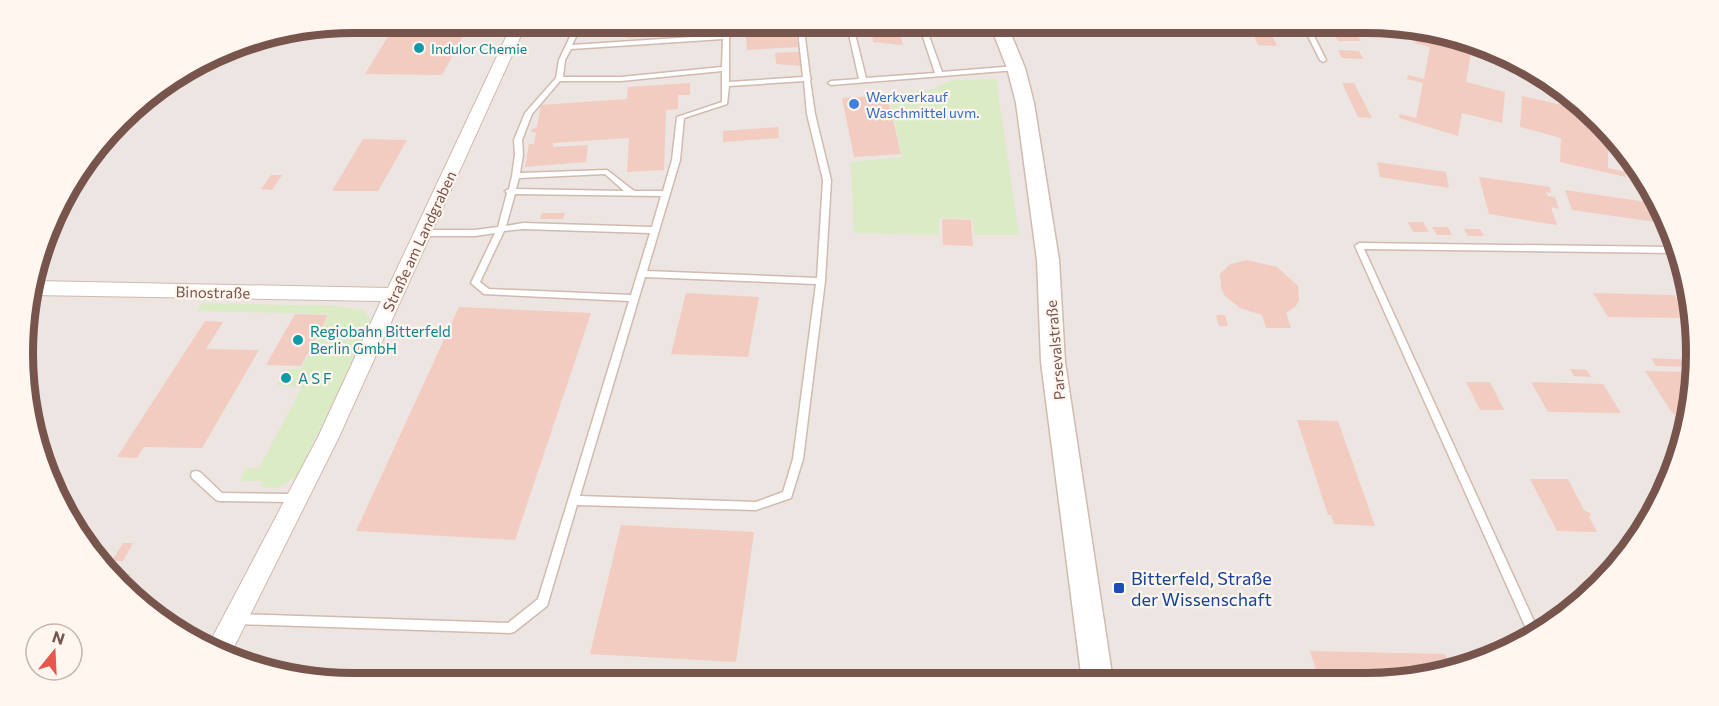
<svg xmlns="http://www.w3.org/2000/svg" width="1719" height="706" font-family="Commissioner,sans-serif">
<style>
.industrial{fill:#ede5e1}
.green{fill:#dbebc6}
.building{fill:#f2ccc0}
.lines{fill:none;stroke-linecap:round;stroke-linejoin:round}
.service-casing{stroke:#d1bab0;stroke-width:3}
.minor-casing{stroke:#d1bab0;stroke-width:2}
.tertiary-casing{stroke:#d1bab0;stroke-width:3}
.service{fill:#fff;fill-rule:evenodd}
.minor{fill:#fff;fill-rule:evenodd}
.tertiary{fill:#fff;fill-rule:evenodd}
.culture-dot{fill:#0f9aa8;stroke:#fff6ef;stroke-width:2}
.shop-dot{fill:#3f7fe0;stroke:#fff6ef;stroke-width:2}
.transit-dot{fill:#1a4fb4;stroke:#fff6ef;stroke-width:2}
.labels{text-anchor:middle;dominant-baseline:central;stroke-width:4.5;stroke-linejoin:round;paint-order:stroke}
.far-culture-label{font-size:14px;fill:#0d838f;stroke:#fff6ef;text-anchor:start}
.far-shop-label{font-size:14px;fill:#366cbe;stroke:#fff6ef;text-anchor:start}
.street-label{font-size:15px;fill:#77544c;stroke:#fff6ef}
.culture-label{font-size:15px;fill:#0d838f;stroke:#fff6ef;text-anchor:start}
.near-transit-label{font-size:18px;fill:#164399;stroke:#fff6ef;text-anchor:start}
.rim{fill:none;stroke:#77544c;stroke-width:8}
</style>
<rect width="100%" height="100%" fill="#fdf1e8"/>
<polygon class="industrial" points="353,22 1366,22 1472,40 1584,104 1662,207 1696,331 1679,459 1641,537 1584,602 1493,658 1409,681 353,683 247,666 152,615 78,536 29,418 25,310 67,188 135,104 246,40"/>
<g class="green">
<polygon points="996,79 1019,235 974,235 973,219 940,218 938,235 854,233 851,162 902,157 890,98 898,93 933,89 952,80"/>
<polygon points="203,303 336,306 365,311 370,319 369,331 296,477 277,488 262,487 262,481 241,481 245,468 259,468 302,387 276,385 288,369 301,369 329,314 196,311"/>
</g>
<g class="building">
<polygon points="397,22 471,22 442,75 365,74"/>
<polygon points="734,22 794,22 798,47 747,50 745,27 735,28"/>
<polygon points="821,22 897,22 903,45 873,42 871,25 822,29"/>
<polygon points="1250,26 1268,26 1277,46 1258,45"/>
<polygon points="649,27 649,34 654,34 654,37 626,38 626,36 641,35 641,28"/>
<polygon points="1433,33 1472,40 1508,61 1507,65 1471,53 1466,82 1505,92 1502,123 1462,113 1458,136 1399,118 1400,114 1416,118 1423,83 1407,79 1408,75 1424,79 1430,47 1415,43 1416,40 1431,43"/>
<polygon points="1334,34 1357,35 1361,41 1338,41"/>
<polygon points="1338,50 1359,51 1363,59 1342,58"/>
<polygon points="800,52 802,66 776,64 775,53"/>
<polygon points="690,83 690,95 678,95 678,109 666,110 664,170 627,172 629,138 553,143 553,147 588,145 586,162 525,167 529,144 534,144 536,133 531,132 532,129 537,127 541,105 627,99 628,87"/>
<polygon points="1342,83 1354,83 1372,118 1358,117"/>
<polygon points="1563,92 1584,104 1608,135 1608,168 1626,172 1626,177 1560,162 1561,138 1520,127 1522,96 1562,105"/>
<polygon points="887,95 901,154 854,157 842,98"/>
<polygon points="778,127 779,138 723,142 723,131"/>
<polygon points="363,139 407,140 378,191 332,191"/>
<polygon points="1377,162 1446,172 1449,188 1380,177"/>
<polygon points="271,175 282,175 272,190 261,189"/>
<polygon points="1479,177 1550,187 1551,193 1546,192 1548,196 1555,197 1559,209 1551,207 1557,225 1489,214"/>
<polygon points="1565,190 1646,202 1655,222 1572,210"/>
<polygon points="542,213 565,213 563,219 540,219"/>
<polygon points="942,219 971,220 973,246 943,245"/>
<polygon points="1408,222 1423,222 1429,232 1413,232"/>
<polygon points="1432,227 1448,227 1452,235 1437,235"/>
<polygon points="1464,229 1480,229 1484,236 1468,236"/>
<polygon points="1247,260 1277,267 1298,286 1299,300 1296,306 1286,313 1291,328 1266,328 1262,315 1240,308 1225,296 1221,288 1220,274 1230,264"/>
<polygon points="686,293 759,297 748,357 671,354"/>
<polygon points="1593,293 1674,295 1691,318 1608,317"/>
<polygon points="459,307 591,313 515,540 356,531"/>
<polygon points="295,314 328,315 301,366 266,365"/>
<polygon points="1216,315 1225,315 1228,326 1219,326"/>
<polygon points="205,321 223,322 206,349 259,350 202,448 144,447 137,458 117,457"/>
<polygon points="1651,358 1691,360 1691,367 1656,366"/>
<polygon points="1570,369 1587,370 1591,377 1574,376"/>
<polygon points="1645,371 1690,372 1685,414 1673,414"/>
<polygon points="1466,382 1490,382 1504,410 1480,410"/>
<polygon points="1531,382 1603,384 1621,413 1548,412"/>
<polygon points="1297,420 1338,421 1375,526 1334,524 1331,515 1328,515"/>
<polygon points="1530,479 1568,479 1584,510 1591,514 1589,517 1597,532 1557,531"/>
<polygon points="621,525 754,532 736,662 590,654"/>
<polygon points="123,543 133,543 123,561 112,561"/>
<polygon points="112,573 131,574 125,583 121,583"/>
<polygon points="1310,651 1445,654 1451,670 1409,681 1383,678 1385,681 1319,679"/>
</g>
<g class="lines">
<g class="service-casing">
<g id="service">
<path d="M577 22H583L572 45 723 35V22H729L730 37 729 38V82L803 77 797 22H803L810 77 811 79 810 80 815 114 831 180 825 281 803 459 791 498 756 510 577 505 547 606 514 632 510 633 237 624 233 623 231 619 233 615 237 614 508 623 538 599 629 301 484 294 471 283 495 233 475 236H423L419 233 423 230H475L498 227 507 193 505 191 509 189 512 176 515 155 514 140 525 113 556 78 559 60ZM723 39 722 67 621 77H563L565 60 571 49ZM722 71V102L677 117 672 160 663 191H634L607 170 520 173 523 155 522 140 532 114 560 81H621ZM804 81 807 114 823 180 817 278 647 271 680 160 684 118 727 104 729 86ZM605 174 624 191 516 189 519 178ZM515 194 661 196 652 227 523 223 506 226ZM523 229 650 233 631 295 489 289 480 282 504 231ZM645 277 816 284 793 459 783 492 756 502 580 496Z"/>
<polygon points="918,22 924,22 942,72 1016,66 1019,68 1016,70 831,85 828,83 831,81 859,79 848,30 851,28 854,30 866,78 935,73"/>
<polygon points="1301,22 1307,22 1326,60 1325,61 1323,62 1320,60"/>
<polygon points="1359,243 1673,247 1674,253 1364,249 1538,630 1529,635 1355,246"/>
<polygon points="196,471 200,472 222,493 295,494 299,495 300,498 299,501 295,502 220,501 216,500 192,478 191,475 192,472"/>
</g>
</g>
<g class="minor-casing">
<g id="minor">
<polygon points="513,22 527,22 338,439 229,657 209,646 210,642 318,437 381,301 33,295 31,294 35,281 388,288"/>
<polygon points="151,95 154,98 151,101 72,193 65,194 67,188 135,104"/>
</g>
</g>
<g class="tertiary-casing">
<polygon id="tertiary" points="989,22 1006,22 1025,68 1034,103 1059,260 1065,362 1113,681 1082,681 1041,362 1037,260 1016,103 1007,68"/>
</g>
<use href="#service" class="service"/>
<use href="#minor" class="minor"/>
<use href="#tertiary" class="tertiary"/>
</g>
<g class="culture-dot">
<circle cx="419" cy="48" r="6"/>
<circle cx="298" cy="340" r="6"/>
<circle cx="286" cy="378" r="6"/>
</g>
<circle class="shop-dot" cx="854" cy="104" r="6"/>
<rect class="transit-dot" x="1113" y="582" width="12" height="12" rx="3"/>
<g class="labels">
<g class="far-culture-label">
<text x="431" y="48">Indulor Chemie</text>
</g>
<g class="far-shop-label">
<text x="866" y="96">Werkverkauf<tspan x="866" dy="16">Waschmittel uvm.</tspan></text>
</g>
<g class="street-label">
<text transform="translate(419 241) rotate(-65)">Straße am Landgraben</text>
<text transform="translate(213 292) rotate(1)">Binostraße</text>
<text transform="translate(1055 350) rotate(-95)">Parsevalstraße</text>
</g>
<g class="culture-label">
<text x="310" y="331">Regiobahn Bitterfeld<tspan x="310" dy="17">Berlin GmbH</tspan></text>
<text x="298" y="378">A S F</text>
</g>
<g class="near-transit-label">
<text x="1131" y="578">Bitterfeld, Straße<tspan x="1131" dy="21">der Wissenschaft</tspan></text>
</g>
</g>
<path d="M0 0H1719V706H0ZM353 33H1366A320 320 0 0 1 1686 353V353A320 320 0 0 1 1366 673H353A320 320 0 0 1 33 353V353A320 320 0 0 1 353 33Z" fill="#fff6ef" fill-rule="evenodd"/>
<path class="rim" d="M353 33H1366A320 320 0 0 1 1686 353V353A320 320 0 0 1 1366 673H353A320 320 0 0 1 33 353V353A320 320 0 0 1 353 33Z"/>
<g transform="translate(54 652) rotate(18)"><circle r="28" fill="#fff6ef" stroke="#c9b5ae" stroke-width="1.5"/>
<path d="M0-4.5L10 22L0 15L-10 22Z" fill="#e6574e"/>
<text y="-9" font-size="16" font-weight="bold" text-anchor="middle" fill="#77544c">N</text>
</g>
</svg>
